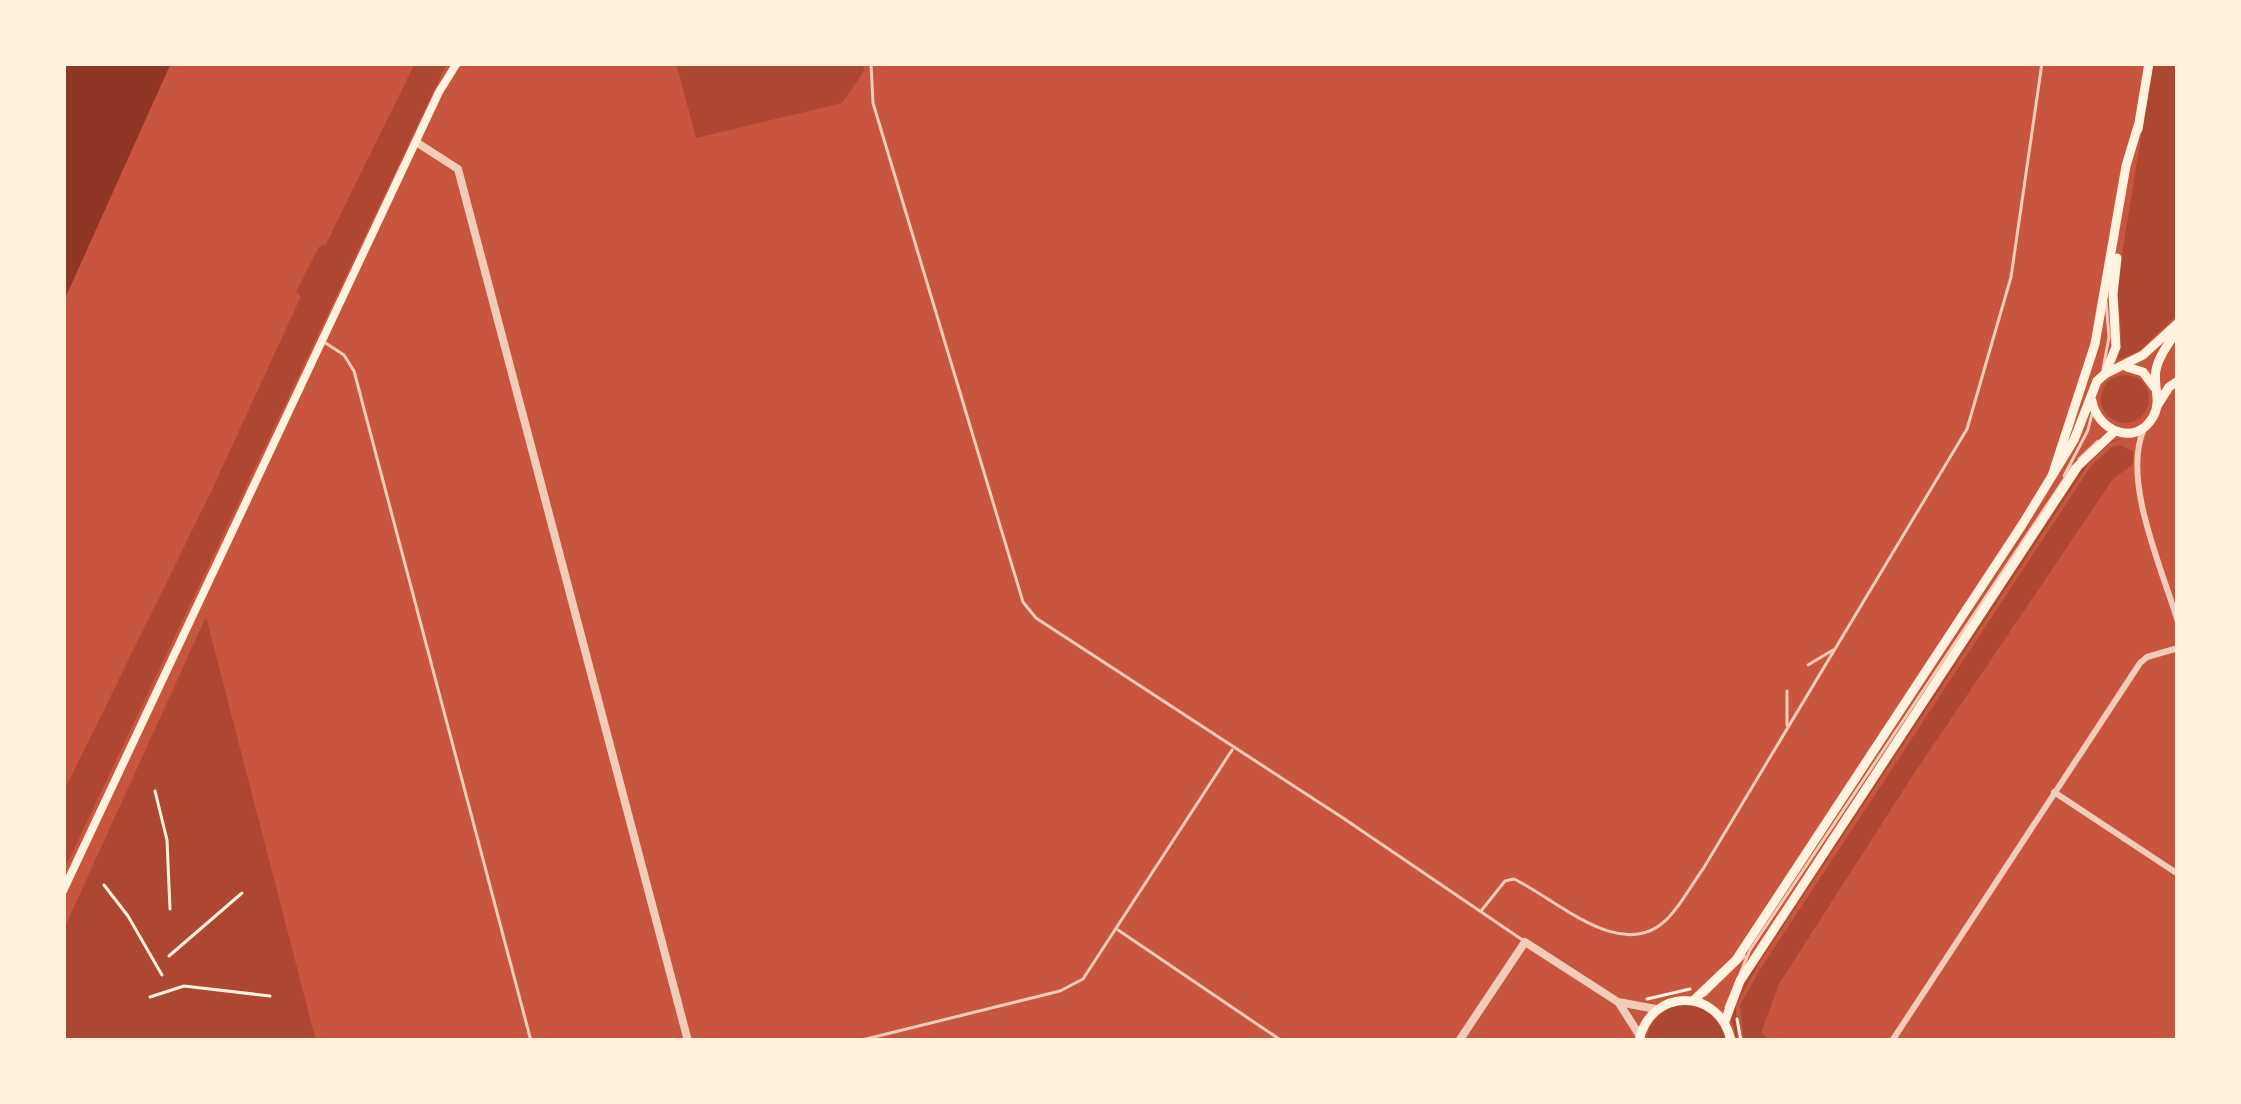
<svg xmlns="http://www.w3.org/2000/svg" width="2241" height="1104" font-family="'Source Sans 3',sans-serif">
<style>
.green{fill:#ae4732}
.water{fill:#8f3625}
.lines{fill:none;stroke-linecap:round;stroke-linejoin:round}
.path{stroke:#fff3e0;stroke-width:3}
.service{stroke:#f1ccb7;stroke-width:3}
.minor{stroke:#f1ccb7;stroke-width:6}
.tertiary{stroke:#f1ccb7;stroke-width:8}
.secondary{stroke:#fff3e0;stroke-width:8}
.primary{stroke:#fff3e0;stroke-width:9}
.trunk{stroke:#fff3e0;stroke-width:9}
</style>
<rect width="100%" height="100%" fill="#c8553d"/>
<g class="green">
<polygon points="415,63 447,63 63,872 63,793 212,490 301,296 296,292 319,247 326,244"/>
<polygon points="676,63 863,63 864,71 842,103 696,138"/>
<polygon points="2153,63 2178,63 2178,314 2139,351 2118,360 2121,333 2117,285"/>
<circle cx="2125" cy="399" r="24"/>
<polygon points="2122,439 2110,443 2089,463 1761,960 1736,1005 1737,1041 1731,1016 1738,991 2085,462 2111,440"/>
<polygon points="2120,445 2133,451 2133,464 2113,479 1913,775 1779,984 1761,1033 1772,1041 1744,1041 1740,1005 1761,968 2091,466 2112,447"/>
<polygon points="206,617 316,1041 63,1041 63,931"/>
<path d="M1687 1003C1709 1007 1721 1020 1726 1041H1646C1650 1018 1664 1007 1687 1003Z"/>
</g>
<polygon class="water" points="63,63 171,63 63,303"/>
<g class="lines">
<g class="path">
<polyline points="155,791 167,840 170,909"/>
<polyline points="104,885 128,916 162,975"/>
<polyline points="169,956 242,893"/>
<polyline points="150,997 184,986 270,996"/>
<polyline points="1647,999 1690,989"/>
<polyline points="1737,1019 1741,1041"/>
</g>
<g class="service">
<polyline points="871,63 873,103 1023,602 1036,618 1343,818 1524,941"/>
<polyline points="324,342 344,355 354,371 531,1041"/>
<polyline points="2103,369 2109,337 2106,302"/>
<polyline points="2079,459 2098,441"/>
<polyline points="2064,476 2088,430 2092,414"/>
<polyline points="1808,665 1833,650"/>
<polyline points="1787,691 1787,725"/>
<path d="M1481 911 1505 881 1514 879C1558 900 1624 966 1669 917 1682 903 1692 884 1703 869L1967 429 2011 277 2042 63"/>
<polyline points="1118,930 1282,1041"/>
<polyline points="1705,995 1745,956"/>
<polyline points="1726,1007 1750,950 2073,466"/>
<polyline points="858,1041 1060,991 1083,979 1232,750"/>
</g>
<g class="minor">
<path d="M2144 429C2121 480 2163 571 2178 622"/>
<polyline points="2054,792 2178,874"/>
<polyline points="1892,1041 2140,663 2147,657 2178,648"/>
</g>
<g class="tertiary">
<polyline points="416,142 458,169 688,1041"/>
<polyline points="1619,1003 1640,1036"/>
<polyline points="1459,1041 1525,942 1618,1002 1656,1009"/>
</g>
<polyline class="secondary" points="63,891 439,92 457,63"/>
<g class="primary">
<polyline points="2127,367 2143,372 2155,388"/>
<path d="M2092 401C2097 430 2135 448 2153 417 2162 402 2153 386 2156 370 2159 355 2170 342 2178 329"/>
<polyline points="1694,1000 1736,960 2022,525 2074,440 2097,381 2105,374 2143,355 2178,323"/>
<polyline points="1725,1021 1740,981 2078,466 2115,431"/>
<path d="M1639 1041C1650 987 1720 987 1731 1041"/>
</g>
<g class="trunk">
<polyline points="2138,129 2149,63"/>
<polyline points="2105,374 2116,347 2113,294 2117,258"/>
<polyline points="2157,406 2169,387 2178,381"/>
<polyline points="2052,476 2095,344 2126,166 2138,126"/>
</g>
</g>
<rect width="2241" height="1104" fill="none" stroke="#fff3e0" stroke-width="132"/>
</svg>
